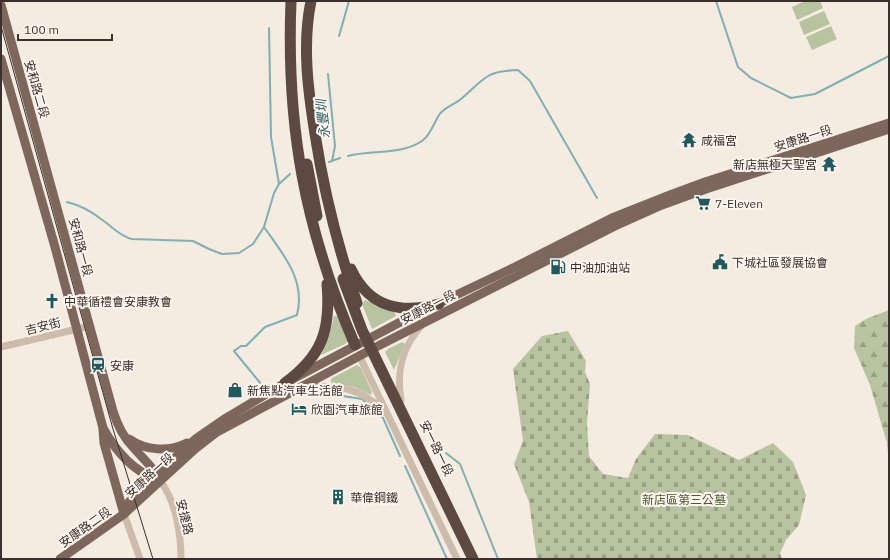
<svg xmlns="http://www.w3.org/2000/svg" width="890" height="560" font-family="'IBM Plex Sans','Noto Sans TC',sans-serif">
<style>
.green{fill:#b8c4a0}
.forest{fill:url(#forest-firs)}
.cemetery{fill:url(#cemetery-stones)}
.lines{fill:none;stroke-linecap:round;stroke-linejoin:round}
.stream{stroke:#7fb0b2;stroke-width:2}
.minor{stroke:#cdbbac;stroke-width:7}
.major{stroke:#7d675c;stroke-width:9}
.highway{stroke:#5c4a42;stroke-width:11}
.tram{stroke:#3b302b;stroke-width:1}
.highway-bridge{stroke:#5c4a42;stroke-width:11}
.labels{text-anchor:middle;dominant-baseline:central;stroke-width:4;stroke-linejoin:round;paint-order:stroke}
.street-label{font-size:12px;fill:#3b302b;stroke:#fbf5ee}
.poi-label{font-size:12px;fill:#3b302b;stroke:#fbf5ee;text-anchor:start}
.park-label{font-size:12px;fill:#4a5a2e;stroke:#fbf5ee}
.water-label{font-size:13px;font-style:italic;fill:#1f5a5e;stroke:#fbf5ee}
</style>
<defs>
<pattern id="forest-firs" width="22" height="20" patternUnits="userSpaceOnUse"><rect width="22" height="20" fill="#b8c4a0"/><path d="M5 1l3.5 6h-7zM16 11l3.5 6h-7z" fill="#97a083"/></pattern>
<pattern id="cemetery-stones" width="16" height="16" patternUnits="userSpaceOnUse"><rect width="16" height="16" fill="#b8c4a0"/><path d="M2 7V4a2 2 0 0 1 4 0v3zM10 15v-3a2 2 0 0 1 4 0v3z" fill="#97a083"/></pattern>
</defs>
<rect width="100%" height="100%" fill="#f4ebe1"/>
<g class="green">
<polygon points="805,1 820,1 823,8 797,20 792,7"/>
<polygon points="824,11 830,24 804,35 799,22"/>
<polygon points="831,26 837,39 812,50 806,37"/>
<polygon points="365,300 394,311 396,316 372,329 362,304"/>
<polygon points="334,316 337,316 348,341 345,344 321,355 330,332"/>
<polygon points="402,342 405,344 394,370 385,352 388,349"/>
<polygon points="357,365 361,368 372,392 371,395 354,387 330,382 332,378"/>
</g>
<polygon class="forest" points="889,310 889,464 887,443 870,385 854,348 855,326 866,319"/>
<polygon class="cemetery" points="568,331 586,361 585,372 590,384 587,423 589,456 603,474 628,478 636,459 655,434 688,435 739,460 773,443 793,462 806,495 799,525 786,540 780,553 782,559 537,559 529,502 514,464 523,441 513,369 542,336"/>
<g class="lines">
<g class="stream">
<polyline points="716,1 738,67 751,78 791,98 815,94 889,56"/>
<polyline points="269,28 271,137 279,184"/>
<polyline points="339,36 349,1"/>
<polyline points="328,74 335,146 332,161"/>
<path d="M348 156C372 150 401 155 422 141 430 136 434 123 439 115 444 107 454 105 461 99 485 79 484 71 518 70L530 81 597 198"/>
<polyline points="329,162 340,158"/>
<path d="M67 202C79 205 91 211 101 219 112 226 119 236 132 239L193 241 209 249 222 254 239 253 253 244 264 227 274 193 279 184 290 174"/>
<path d="M264 227C283 254 306 280 297 315L265 327 246 346H241L234 351 261 384 272 386"/>
<polyline points="304,390 362,399 383,418 400,456"/>
<polyline points="446,453 460,464 498,559"/>
<polyline points="405,466 447,559"/>
</g>
<g class="minor">
<polyline points="1,347 90,326"/>
<polyline points="359,355 457,559"/>
<path d="M305 387C338 384 361 388 385 412"/>
<path d="M401 400C396 371 402 347 422 325"/>
<path d="M161 482C176 502 181 534 181 559"/>
<polyline points="124,514 140,559"/>
</g>
<g class="major">
<path d="M1 5 113 411C117 424 123 437 133 447 142 458 153 466 159 479"/>
<path d="M1 59 55 247 103 428C116 452 132 470 157 480"/>
<polyline points="103,430 104,443 124,514"/>
<path d="M129 439C146 451 169 452 187 443"/>
<polyline points="124,513 129,502 183,450 197,438 226,418 285,383 408,318 515,267 612,218 670,195 705,182 889,123"/>
<polyline points="60,559 124,514 195,449 217,432 376,347 615,226 662,205 706,189 889,129"/>
</g>
<g class="highway">
<path d="M291 1C286 128 305 229 355 345"/>
<path d="M311 1C302 45 308 90 315 134 324 192 338 248 357 303"/>
<polyline points="307,164 317,216"/>
<path d="M351 269C369 308 401 314 439 304"/>
<path d="M285 383C322 356 331 330 327 284"/>
</g>
<polyline class="tram" points="1,26 113,429 153,559"/>
<polyline class="highway-bridge" points="343,279 362,330 473,559"/>
</g>
<defs>
<g id="temple-bare" transform="scale(1.2)"><path d="M0-6L5-2H3V0L6.5 2.5H4V6H1.5V3h-3V6H-4V2.5H-6.5L-3 0V-2H-5Z" fill="#1f5a5e" stroke="#fbf5ee" stroke-width="2.5" paint-order="stroke"/></g>
<g id="supermarket-bare" transform="scale(1.2)"><path d="M-6-5.5h2.5l.6 2H6L4.5 2H-2.5L-4.4-4H-6ZM-1.5 3.2a1.3 1.3 0 1 0 .1 0ZM3 3.2a1.3 1.3 0 1 0 .1 0Z" fill="#1f5a5e" stroke="#fbf5ee" stroke-width="2.5" paint-order="stroke"/></g>
<g id="civic-bare" transform="scale(1.2)"><path d="M-.6-6.5H3V-4.5H.6V-3L4-1V1h2V6H-6V1h2V-1L-.6-3ZM-1.2 2.5V6h2.4V2.5Z" fill="#1f5a5e" stroke="#fbf5ee" stroke-width="2.5" paint-order="stroke"/></g>
<g id="fuel-bare" transform="scale(1.2)"><path d="M-5.5-6h7V0h2V4h1.3V-2.5L3-4.5l.8-.8L6-3V5H2.5V1h-1V6h-7ZM-4.2-4.7v3.2H.2V-4.7Z" fill="#1f5a5e" stroke="#fbf5ee" stroke-width="2.5" paint-order="stroke"/></g>
<g id="church-bare" transform="scale(1.2)"><path d="M-1.2-6h2.4v3.5h3.3v2.4h-3.3V6h-2.4V-.1h-3.3v-2.4h3.3Z" fill="#1f5a5e" stroke="#fbf5ee" stroke-width="2.5" paint-order="stroke"/></g>
<g id="station-bare" transform="scale(1.2)"><path d="M-3-6H3Q5-6 5-4V2Q5 4 3 4L4.5 6H3L1.5 4h-3L-3 6H-4.5L-3 4Q-5 4-5 2V-4Q-5-6-3-6ZM-3.5-4v3h7v-3ZM-3.5 1v1.5H-2V1ZM2 1v1.5H3.5V1Z" fill="#1f5a5e" stroke="#fbf5ee" stroke-width="2.5" paint-order="stroke"/></g>
<g id="shop-bare" transform="scale(1.2)"><path d="M-5-2.5h2.3a2.7 3.5 0 0 1 5.4 0H5L5.5 6h-11ZM-1.5-2.5h3a1.5 2.3 0 0 0-3 0Z" fill="#1f5a5e" stroke="#fbf5ee" stroke-width="2.5" paint-order="stroke"/></g>
<g id="hotel-bare" transform="scale(1.2)"><path d="M-6-4.5h1.5V1H6V5H4.5V3h-9V5H-6ZM-4 0a1.8 1.8 0 1 1 3.6 0ZM.5 0V-2.5h3Q6-2.5 6 0Z" fill="#1f5a5e" stroke="#fbf5ee" stroke-width="2.5" paint-order="stroke"/></g>
<g id="building-bare" transform="scale(1.2)"><path d="M-4-6H4V6H1V3H-1V6H-4ZM-2.5-4.3h1.7v1.8h-1.7ZM.8-4.3h1.7v1.8H.8ZM-2.5-1h1.7V.8h-1.7ZM.8-1h1.7V.8H.8Z" fill="#1f5a5e" stroke="#fbf5ee" stroke-width="2.5" paint-order="stroke"/></g>
</defs>
<g fill-rule="evenodd">
<use href="#temple-bare" x="689" y="140"/>
<use href="#temple-bare" x="829" y="164"/>
<use href="#supermarket-bare" x="703" y="203"/>
<use href="#civic-bare" x="720" y="262"/>
<use href="#fuel-bare" x="558" y="267"/>
<use href="#church-bare" x="52" y="301"/>
<use href="#station-bare" x="98" y="365"/>
<use href="#shop-bare" x="235" y="390"/>
<use href="#hotel-bare" x="299" y="409"/>
<use href="#building-bare" x="338" y="497"/>
</g>
<g class="labels">
<g class="street-label">
<text transform="translate(37 89) rotate(74)">安和路二段</text>
<text transform="translate(803 138) rotate(-18)">安康路一段</text>
<text transform="translate(81 247) rotate(75)">安和路一段</text>
<text transform="translate(428 307) rotate(-27)">安康路一段</text>
<text transform="translate(43 326) rotate(-14)">吉安街</text>
<text transform="translate(437 448) rotate(64)">安一路一段</text>
<text transform="translate(149 475) rotate(-42)">安康路一段</text>
<text transform="translate(185 517) rotate(76)">安捷路</text>
<text transform="translate(85 527) rotate(-35)">安康路二段</text>
</g>
<g class="poi-label">
<text x="701" y="140">咸福宮</text>
<text x="817" y="164" text-anchor="end">新店無極天聖宮</text>
<text x="715" y="203">7-Eleven</text>
<text x="732" y="262">下城社區發展協會</text>
<text x="570" y="267">中油加油站</text>
<text x="64" y="301">中華循禮會安康教會</text>
<text x="110" y="365">安康</text>
<text x="247" y="390">新焦點汽車生活館</text>
<text x="311" y="409">欣園汽車旅館</text>
<text x="350" y="497">華偉鋼鐵</text>
</g>
<g class="park-label">
<text x="684" y="499">新店區第三公墓</text>
</g>
<g class="water-label">
<text transform="translate(323 119) rotate(-96)">永豐圳</text>
</g>
</g>
<rect width="890" height="560" fill="none" stroke="#3b302b" stroke-width="4"/>
<path d="M18 34v6h94v-6" fill="none" stroke="#3b302b" stroke-width="2"/>
<text x="24" y="34" font-size="12" fill="#3b302b" stroke="#fbf5ee" stroke-width="3" paint-order="stroke">100 m</text>
</svg>
